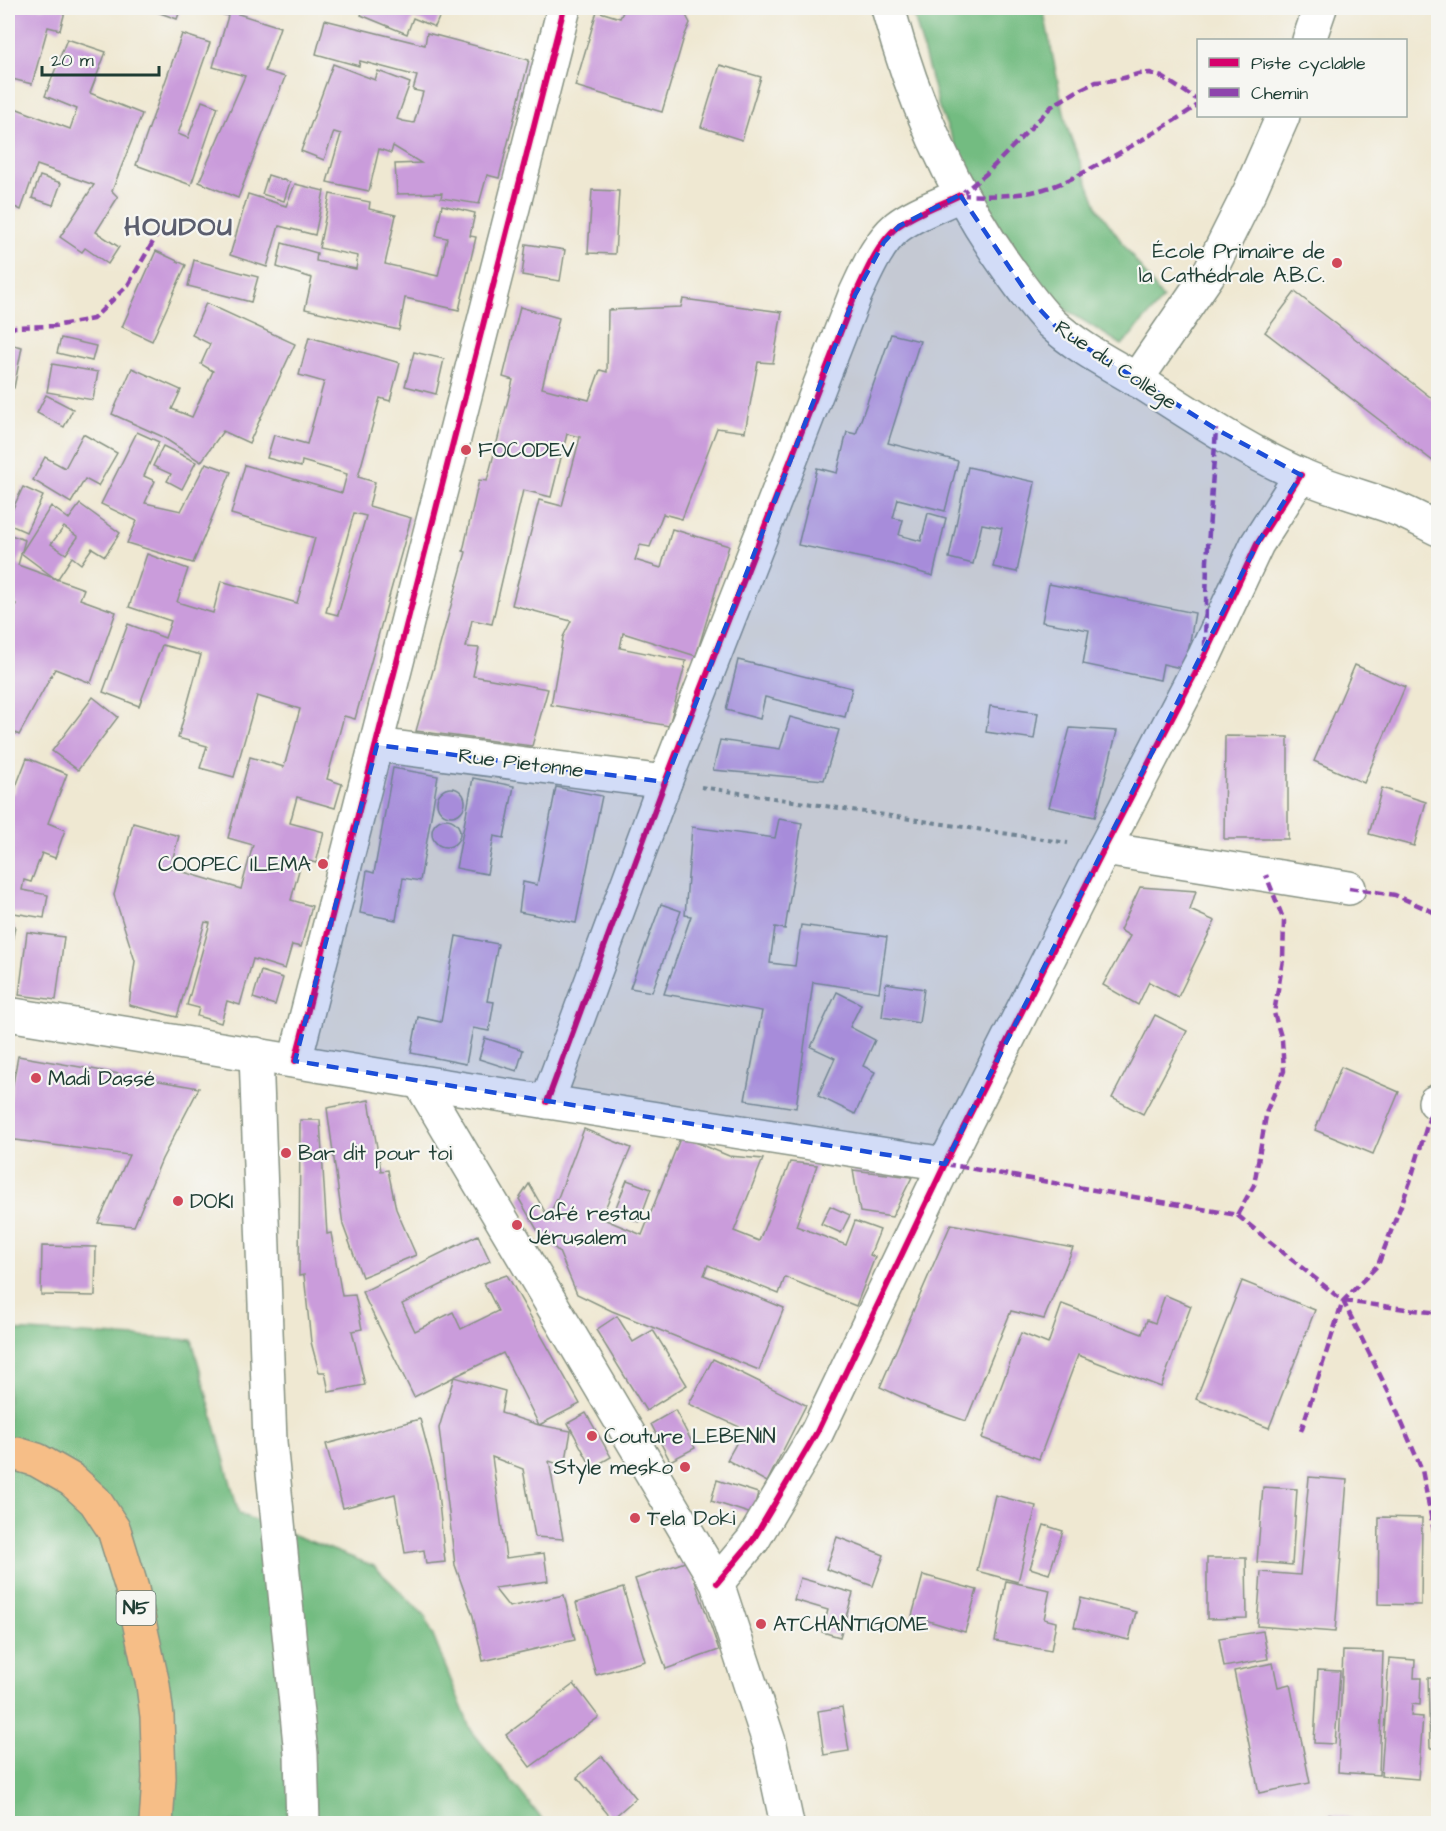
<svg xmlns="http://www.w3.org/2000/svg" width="1446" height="1831" font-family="'Architects Daughter',sans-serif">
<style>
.forest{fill:#73bc81;stroke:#497c5a;stroke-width:1.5}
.building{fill:#ca9cdb;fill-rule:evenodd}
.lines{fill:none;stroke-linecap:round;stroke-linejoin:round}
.minor-casing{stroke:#879283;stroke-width:36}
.major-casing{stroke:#879283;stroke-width:36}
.path{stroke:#879283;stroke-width:4;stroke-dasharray:4.5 4.5;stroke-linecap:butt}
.minor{stroke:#fff;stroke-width:33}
.major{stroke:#f6be87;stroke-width:33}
.quiet{stroke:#8e44ad;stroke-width:4.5;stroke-dasharray:9 4.5;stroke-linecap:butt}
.cycleway-casing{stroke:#f6f6f2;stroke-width:10}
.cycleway{stroke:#d6006c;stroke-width:6}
.marked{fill:#1d4ed8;fill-opacity:0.2;stroke:#1d4ed8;stroke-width:4.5;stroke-dasharray:12 8;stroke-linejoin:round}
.poi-dot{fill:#d1495b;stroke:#f6f6f2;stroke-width:2}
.labels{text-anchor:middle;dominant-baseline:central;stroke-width:4.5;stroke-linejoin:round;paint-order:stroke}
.shield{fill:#f6f6f2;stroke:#60746d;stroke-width:1.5}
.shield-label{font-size:20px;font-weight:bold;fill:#1f3d34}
.poi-label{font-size:21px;fill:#1f3d34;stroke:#f6f6f2;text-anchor:start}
.street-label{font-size:21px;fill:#1f3d34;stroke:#f6f6f2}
.district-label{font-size:27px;font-weight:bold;letter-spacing:1.5px;fill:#5b5e6e;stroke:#f6f6f2}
</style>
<rect width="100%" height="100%" fill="#f6f6f2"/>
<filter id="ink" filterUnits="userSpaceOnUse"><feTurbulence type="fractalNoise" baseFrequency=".0167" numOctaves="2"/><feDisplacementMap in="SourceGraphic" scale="12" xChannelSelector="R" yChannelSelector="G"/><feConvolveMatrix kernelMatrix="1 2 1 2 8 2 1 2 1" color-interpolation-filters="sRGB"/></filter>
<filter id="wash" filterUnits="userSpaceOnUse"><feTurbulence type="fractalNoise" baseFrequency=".008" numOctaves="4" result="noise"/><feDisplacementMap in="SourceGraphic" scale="24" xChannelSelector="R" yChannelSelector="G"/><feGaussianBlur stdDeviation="1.35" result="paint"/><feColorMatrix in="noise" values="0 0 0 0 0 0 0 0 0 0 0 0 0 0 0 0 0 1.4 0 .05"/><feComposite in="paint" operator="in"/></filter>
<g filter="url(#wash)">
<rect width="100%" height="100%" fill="#efe8d2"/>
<g class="forest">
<polygon points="912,8 1043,8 1067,127 1098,209 1163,299 1122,345 1052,301 1014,254 967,172 939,108"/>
<polygon points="8,1330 192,1340 239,1514 374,1566 425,1616 471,1730 545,1823 8,1823"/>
</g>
<g id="blocks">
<g class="building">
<polygon points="8,8 66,8 60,30 48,27 32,84 8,78"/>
<polygon points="146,8 181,8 177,19"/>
<polygon points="202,8 230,8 229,11 280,27 265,71 285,77 238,198 199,182 245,76 213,67 228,16"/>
<polygon points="364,8 443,8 435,27 413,18 407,34 361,15"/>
<polygon points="625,8 682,8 690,23 684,37 662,112 575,86 597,11 620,18"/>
<polygon points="325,20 425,45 427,33 529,60 499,178 487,175 479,204 441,198 442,193 397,194 395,164 421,163 393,146 391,153 379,149 369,191 327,182 341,134 334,132 324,160 301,151 333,64 375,80 378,71 410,83 397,119 403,121 414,123 423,92 413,90 417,76 360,61 359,66 316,54"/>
<polygon points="182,34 210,43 178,134 188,138 202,101 218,107 191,185 136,165"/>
<polygon points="67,39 106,52 90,93 142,114 112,191 118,197 96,232 119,247 108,264 85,248 82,252 60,237 94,185 37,165 21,210 8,204 8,126 15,108 70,129 77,109 45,96"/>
<polygon points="720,65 761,77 742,140 701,127"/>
<polygon points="268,175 290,182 284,201 262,194"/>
<polygon points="40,176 61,183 53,205 32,198"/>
<polygon points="295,184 324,191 315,235 279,226 267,267 230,255 248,194 286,206"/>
<polygon points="592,190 619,191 615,254 588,253"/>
<polygon points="330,194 370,202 369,209 396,215 385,264 438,276 447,238 436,236 442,205 475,213 470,236 476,237 459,310 405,298 399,330 305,309 312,278 277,267 282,243 317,253 316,261 356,269 358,256 319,248"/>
<polygon points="526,244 565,250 560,281 522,275"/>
<polygon points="156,251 186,265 152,341 122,327"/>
<polygon points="194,260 258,277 251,302 188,286"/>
<polygon points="1295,292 1438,403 1438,465 1265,332"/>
<polygon points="683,299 782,312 773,363 758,362 745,432 717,428 682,519 663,514 650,547 640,545 635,560 661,568 672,529 729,546 696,656 623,633 620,648 686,661 669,726 551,705 563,637 571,621 512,605 539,500 562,506 580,437 567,434 551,497 523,490 492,624 472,620 466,647 479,648 473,676 548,689 532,746 416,731 466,552 463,551 479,480 487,481 513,380 503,377 520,307 559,318 542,388 589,400 600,370 607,372 608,310 681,307"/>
<polygon points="206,303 295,344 249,443 223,431 201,462 161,436 112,414 132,368 181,390 172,409 192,417 213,371 201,364 210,344 192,335"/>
<polygon points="891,334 920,341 888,443 958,461 945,511 898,499 893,518 903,520 899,535 921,541 928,513 946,518 933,576 892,564 798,545 817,468 837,473 847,432 856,434"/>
<path d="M309 337 400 363 390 401 380 398 358 477 375 482 369 506 411 518 355 719 344 716 327 779 342 784 335 808 297 797 290 823 324 832 316 863 302 859 291 900 312 906 301 947 292 945 285 969 253 959 240 1005 227 1001 221 1023 197 1016 199 1008 187 1005 210 923 205 922 177 1017 129 1005 135 961 114 895 133 823 179 836 170 868 241 889 253 845 228 838 250 757 284 767 300 709 257 696 234 777 200 768 207 746 178 738 201 655 162 645 139 706 103 692 128 624 165 638 171 621 129 607 147 554 188 569 177 602 213 613 221 581 297 603 315 538 231 514 245 465 342 493 347 474 302 461 301 467 267 458 274 435 307 444 324 382 299 375ZM354 513 366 516 338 615 326 612Z"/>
<polygon points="61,338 96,346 92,361 57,353"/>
<polygon points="8,344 22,347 14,388 8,387"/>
<polygon points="414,352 444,359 436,394 405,386"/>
<polygon points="52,364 98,372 93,400 47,392"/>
<polygon points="46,395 73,409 64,427 37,413"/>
<polygon points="137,432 159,442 144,476 155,481 145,503 181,511 206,463 231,472 193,563 127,543 137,521 101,504"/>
<polygon points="83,434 117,453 98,486 85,479 71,503 33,480 45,457 65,468"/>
<polygon points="163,446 196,462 182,489 167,481 171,474 153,466"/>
<polygon points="968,467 1035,482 1017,572 993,567 1002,528 982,524 973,564 949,558"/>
<polygon points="23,487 43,496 26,532 8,524 8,519"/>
<path d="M80 504 120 533 105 556 92 548 81 564 72 557 57 580 21 553 51 506 69 519ZM64 527 78 537 66 554 51 544Z"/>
<polygon points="8,534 25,540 18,565 84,589 80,599 116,612 91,683 55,669 19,735 8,729 8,623 16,604 8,601"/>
<polygon points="1049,584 1195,613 1185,669 1163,664 1160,680 1083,664 1089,630 1042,622"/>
<polygon points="738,660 852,688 845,717 765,697 760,719 726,710"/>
<polygon points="1355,665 1405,687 1364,783 1314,761"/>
<polygon points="93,697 118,717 78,770 52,751"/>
<polygon points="990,706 1038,713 1034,739 986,732"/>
<polygon points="790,717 839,730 824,780 713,770 720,740 780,749"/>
<polygon points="1070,728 1117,731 1095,817 1049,807"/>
<polygon points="1225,736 1288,737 1288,839 1224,839"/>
<polygon points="27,758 67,774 48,823 65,830 55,858 42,853 31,882 24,880 22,890 48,895 44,918 8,912 8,792 13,794"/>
<polygon points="393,768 438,776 420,881 403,878 396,920 360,913 367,871 374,873"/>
<polygon points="473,778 514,786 504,838 494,836 487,874 456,868"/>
<polygon points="556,787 602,796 576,923 519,912 523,882 537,885"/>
<circle cx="451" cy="802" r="14"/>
<polygon points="1382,788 1426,802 1414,846 1369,834"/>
<circle cx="446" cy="833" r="14"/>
<polygon points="779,819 802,823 785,929 775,927 770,963 795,966 801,925 887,937 879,992 813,982 796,1108 745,1100 762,1011 664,994 691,916 685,915 692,827 775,838"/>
<polygon points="1140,887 1196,891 1190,910 1215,921 1178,997 1149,982 1138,1005 1103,985 1130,936 1120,930"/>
<polygon points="661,904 681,911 652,992 630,988"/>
<polygon points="8,925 15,926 9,959 8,959"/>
<polygon points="27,932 64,937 56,1000 19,995"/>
<polygon points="456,936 498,944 487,1001 494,1002 489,1031 473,1028 466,1064 411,1053 418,1017 441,1022"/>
<polygon points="261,971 283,978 275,1005 253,998"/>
<polygon points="886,983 924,989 919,1023 882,1017"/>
<polygon points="837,992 861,1004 850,1027 875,1040 863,1066 875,1072 855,1114 818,1096 835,1058 811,1047"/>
<polygon points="1155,1015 1187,1031 1143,1114 1112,1098"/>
<polygon points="485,1038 523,1050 517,1071 479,1059"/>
<polygon points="18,1056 199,1088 162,1159 134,1226 98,1223 129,1155 8,1139 8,1111"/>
<polygon points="1341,1067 1399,1092 1373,1154 1315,1130"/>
<polygon points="369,1100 381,1171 388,1170 396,1209 416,1255 362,1277 343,1225 327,1108"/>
<polygon points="300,1120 320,1120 327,1234 331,1233 342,1296 355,1295 362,1329 352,1331 365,1385 329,1392 325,1372 319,1372 311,1342 304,1275 299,1276"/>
<polygon points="584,1129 631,1148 601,1218 642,1235 681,1136 729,1156 763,1159 734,1231 759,1241 790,1162 817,1165 796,1226 846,1245 855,1221 880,1230 870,1255 875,1257 856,1306 785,1277 779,1294 708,1265 704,1275 784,1308 759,1370 612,1311 577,1294 559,1252 539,1233 519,1199 529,1184 548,1217 559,1195"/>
<polygon points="853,1170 912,1177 892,1217 860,1212"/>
<polygon points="627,1180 651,1189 639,1222 614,1212"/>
<polygon points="830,1206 850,1215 841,1233 821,1224"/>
<polygon points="951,1224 1073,1248 1044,1319 1011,1311 966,1421 910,1401 880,1387"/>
<polygon points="478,1235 490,1261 402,1304 415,1331 453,1312 461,1329 498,1311 484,1283 507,1275 580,1404 539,1425 571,1431 565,1466 549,1461 563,1539 535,1537 523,1469 492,1457 506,1558 544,1553 548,1581 494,1588 509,1607 564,1595 575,1640 483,1661 473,1616 455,1565 439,1428 454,1377 505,1391 501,1413 539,1425 503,1353 454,1377 414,1397 362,1292"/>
<polygon points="42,1246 96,1247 95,1296 41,1295"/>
<polygon points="1242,1281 1315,1310 1269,1428 1196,1399"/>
<polygon points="1165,1295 1191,1306 1161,1387 1078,1355 1039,1459 982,1438 1021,1333 1048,1344 1062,1304 1142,1334 1147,1320 1155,1323"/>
<polygon points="617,1316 633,1342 653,1330 687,1385 646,1411 596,1330"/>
<polygon points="713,1359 806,1405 767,1482 727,1460 744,1429 689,1404"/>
<polygon points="675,1410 695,1448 670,1461 651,1424"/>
<polygon points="586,1413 611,1457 592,1468 568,1423"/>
<polygon points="420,1419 437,1483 445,1562 426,1564 424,1550 405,1553 395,1494 343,1508 326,1444"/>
<polygon points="1309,1477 1347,1480 1335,1632 1257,1626 1261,1572 1300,1575"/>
<polygon points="717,1480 758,1493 752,1514 711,1501"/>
<polygon points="1263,1487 1297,1489 1292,1565 1257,1562"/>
<polygon points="995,1495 1036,1506 1018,1582 977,1571"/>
<polygon points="1379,1517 1422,1518 1421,1605 1378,1604"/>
<polygon points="1044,1525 1063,1531 1049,1574 1030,1568"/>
<polygon points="837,1537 884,1555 873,1586 826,1569"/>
<polygon points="1207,1558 1246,1558 1247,1618 1207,1619"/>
<polygon points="688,1561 719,1650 666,1669 635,1579"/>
<polygon points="923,1575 977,1590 965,1632 912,1616"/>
<polygon points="800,1578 853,1593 840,1637 822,1632 828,1610 794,1600"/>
<polygon points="1006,1581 1050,1590 1044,1619 1056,1622 1051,1651 995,1641"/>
<polygon points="623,1588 645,1661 596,1675 576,1603"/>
<polygon points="1081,1598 1136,1612 1129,1640 1074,1627"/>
<polygon points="1263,1631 1268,1659 1224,1667 1219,1638"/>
<polygon points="1343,1651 1383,1652 1379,1775 1338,1772"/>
<polygon points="1389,1658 1415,1660 1414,1678 1421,1678 1420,1705 1412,1704 1411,1716 1423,1717 1418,1779 1381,1776"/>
<polygon points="1273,1663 1278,1687 1290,1684 1310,1783 1259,1793 1234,1671"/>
<polygon points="1318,1670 1340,1671 1335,1744 1314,1743"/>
<polygon points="1428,1678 1438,1678 1438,1748 1430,1748"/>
<polygon points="574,1684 599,1717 530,1767 506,1735"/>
<polygon points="842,1707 849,1751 824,1755 818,1711"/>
<polygon points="602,1756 636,1798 612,1819 577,1777"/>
<polygon points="1329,1814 1373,1822 1373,1824 1327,1824"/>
</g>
</g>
</g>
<g filter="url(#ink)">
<use href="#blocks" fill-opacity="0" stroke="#879283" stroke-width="1.5"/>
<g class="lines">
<g class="minor-casing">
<g id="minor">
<path d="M888 8C913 102 952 190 1009 270 1022 288 1035 307 1051 323 1078 348 1111 364 1142 383 1194 416 1247 452 1303 476 1331 488 1360 496 1389 506 1406 512 1422 521 1438 529"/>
<polyline points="1309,40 1320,8"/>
<polyline points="1136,380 1208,275 1250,191 1283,116"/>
<polyline points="377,745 665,782"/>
<polyline points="1104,849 1349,888"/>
<polyline points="8,1014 420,1082 945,1164"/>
<polyline points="256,1054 270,1442 301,1754 303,1824"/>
<polyline points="295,1061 564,8"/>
<polyline points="420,1082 717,1583 770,1745 787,1824"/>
<path d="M547 1102 665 782 855 295C866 272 877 244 897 227 915 213 940 205 960 195"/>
<polyline points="1435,1102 1438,1102"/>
<polyline points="717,1583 753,1540 817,1432 945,1164 1104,849 1205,655 1257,544 1301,475"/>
</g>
</g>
<g class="major-casing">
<polyline id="major" points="8,1454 17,1454 37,1460 72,1480 95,1501 114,1530 132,1589 153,1685 157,1716 159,1778 156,1824"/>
</g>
<polyline class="path" points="701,787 1068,843"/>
<use href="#minor" class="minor"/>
<use href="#major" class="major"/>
<g class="quiet">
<polyline points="960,195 986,174 1052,106 1079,90 1096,82 1116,80 1138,74 1150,73 1162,77 1198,100"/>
<path d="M960 195C988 196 1016 197 1044 189 1066 183 1086 171 1107 160 1138 142 1169 125 1198 105"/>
<polyline points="8,330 15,327 54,326 93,319 128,285 164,223"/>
<polyline points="1205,646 1207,561 1216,429"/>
<polyline points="1349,888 1395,895 1438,914"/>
<polyline points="945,1164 1237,1215 1343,1301 1389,1393 1422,1470 1438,1552"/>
<polyline points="1237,1215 1254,1185 1267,1110 1284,1071 1282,1040 1274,1013 1283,960 1284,921 1266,875"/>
<polyline points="1343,1301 1438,1313"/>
<polyline points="1301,1431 1343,1301 1378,1265 1410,1182 1438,1089"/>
</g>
<g class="cycleway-casing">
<g id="cycleway">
<polyline points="295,1061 564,8"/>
<path d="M547 1102 665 782 855 295C866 272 877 244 897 227 915 213 940 205 960 195"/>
<polyline points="717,1583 753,1540 817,1432 945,1164 1104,849 1205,655 1257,544 1301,475"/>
</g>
</g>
<use href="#cycleway" class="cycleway"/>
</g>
</g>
<path class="marked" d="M960 195 1033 302 1060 331 1216 429 1301 475 1257 544 945 1164 295 1061 377 745 665 782 855 295 884 242 899 226Z"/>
<g class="poi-dot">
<circle cx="1337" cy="263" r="6"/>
<circle cx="466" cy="450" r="6"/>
<circle cx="323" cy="864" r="6"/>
<circle cx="36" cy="1078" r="6"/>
<circle cx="286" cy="1153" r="6"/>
<circle cx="178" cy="1201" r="6"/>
<circle cx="517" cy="1225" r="6"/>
<circle cx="592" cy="1436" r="6"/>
<circle cx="685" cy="1467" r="6"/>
<circle cx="635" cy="1518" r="6"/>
<circle cx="761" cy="1624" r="6"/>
</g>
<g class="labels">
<rect class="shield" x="116.5" y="1591" width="39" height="34" rx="4.5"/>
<g class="shield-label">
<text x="136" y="1608">N5</text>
</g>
<g class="poi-label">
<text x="1325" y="251" text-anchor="end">École Primaire de<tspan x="1325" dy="24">la Cathédrale A.B.C.</tspan></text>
<text x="478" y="450">FOCODEV</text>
<text x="311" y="864" text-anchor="end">COOPEC ILEMA</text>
<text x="48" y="1078">Madi Dassé</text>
<text x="298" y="1153">Bar dit pour toi</text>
<text x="190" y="1201">DOKI</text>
<text x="529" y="1213">Café restau<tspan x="529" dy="24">Jérusalem</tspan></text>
<text x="604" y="1436">Couture LEBENIN</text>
<text x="673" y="1467" text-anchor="end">Style mesko</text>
<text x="647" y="1518">Tela Doki</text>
<text x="773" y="1624">ATCHANTIGOME</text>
</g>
<g class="street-label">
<text transform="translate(1116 365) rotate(34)">Rue du Collège</text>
<text transform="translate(521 763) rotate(7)">Rue Pietonne</text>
</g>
<g class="district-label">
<text x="179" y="227">HOUDOU</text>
</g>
</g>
<rect width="1446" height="1831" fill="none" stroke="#f6f6f2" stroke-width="30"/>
<rect x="1197" y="39" width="210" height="78" fill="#f6f6f2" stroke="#a0aca6" stroke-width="1.5"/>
<rect x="1209" y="58" width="30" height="9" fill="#d6006c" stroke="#a0aca6" stroke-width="1.5"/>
<text x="1251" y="69" font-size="18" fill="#1f3d34">Piste cyclable</text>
<rect x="1209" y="88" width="30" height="9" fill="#8e44ad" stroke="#a0aca6" stroke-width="1.5"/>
<text x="1251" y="99" font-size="18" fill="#1f3d34">Chemin</text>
<path d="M42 66v9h117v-9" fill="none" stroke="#1f3d34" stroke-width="3"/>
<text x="51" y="66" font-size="18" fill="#1f3d34" stroke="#f6f6f2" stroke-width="4.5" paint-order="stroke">20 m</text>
</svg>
